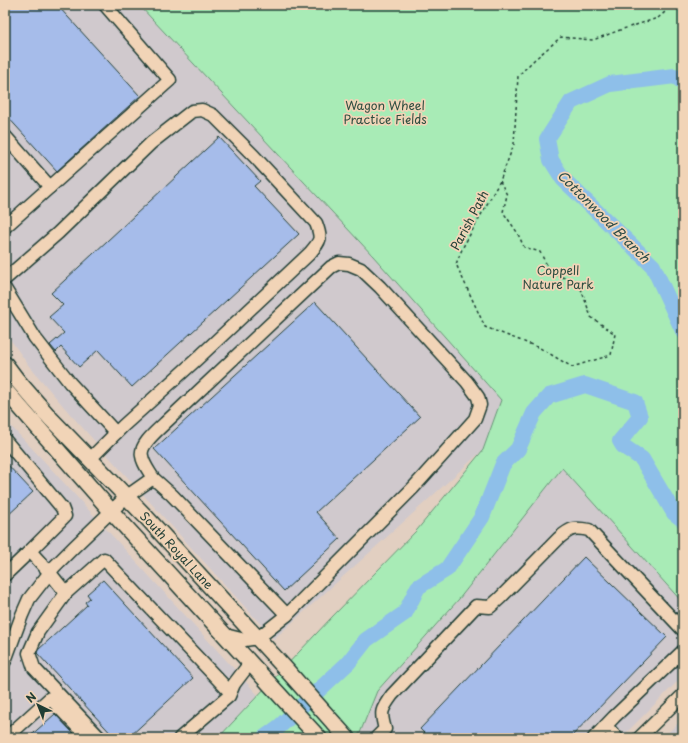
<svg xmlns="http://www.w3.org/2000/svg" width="688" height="743" font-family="'Playpen Sans',sans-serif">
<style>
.built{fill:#d0c9cd}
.green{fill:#a8ebb6;stroke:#649475}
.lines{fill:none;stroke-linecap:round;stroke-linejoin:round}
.river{stroke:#8ebfe9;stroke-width:16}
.building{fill:#a6bcea;stroke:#1f3d34}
.minor-casing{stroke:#1f3d34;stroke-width:15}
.major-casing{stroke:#1f3d34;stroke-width:18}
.path{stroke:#1f3d34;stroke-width:1.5;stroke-dasharray:3 3;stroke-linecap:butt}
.minor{stroke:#f1d4b7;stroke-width:12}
.major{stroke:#f1d4b7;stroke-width:15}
.labels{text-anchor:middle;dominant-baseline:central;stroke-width:3.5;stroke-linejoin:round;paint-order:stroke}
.park-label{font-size:12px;fill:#2d4e41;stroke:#f1d4b7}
.street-label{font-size:12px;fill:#1f3d34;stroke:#f1d4b7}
.water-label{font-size:13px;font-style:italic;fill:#2a4a46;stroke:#f1d4b7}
</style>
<rect width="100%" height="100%" fill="#e2cfc1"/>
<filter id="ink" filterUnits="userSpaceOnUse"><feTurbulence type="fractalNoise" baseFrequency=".025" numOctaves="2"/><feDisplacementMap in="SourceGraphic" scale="8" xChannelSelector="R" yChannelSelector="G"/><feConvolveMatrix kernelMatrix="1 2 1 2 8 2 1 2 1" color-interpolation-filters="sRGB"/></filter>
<g filter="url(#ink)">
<g class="built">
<polygon points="5,5 139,5 373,256 501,400 483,450 274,639 71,415 29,366 5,332"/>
<polygon points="5,420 43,460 258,695 218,738 5,738"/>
<polygon points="562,467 683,603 683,676 621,738 364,738 360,733 377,691 459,599"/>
<polygon points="683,719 683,738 662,738"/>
</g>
<polygon class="green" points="139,5 683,5 683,603 562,468 459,599 377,691 360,733 354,738 218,738 332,617 417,530 483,450 501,400 373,256"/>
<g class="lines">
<g class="river">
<polyline points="683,82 675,76 610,84 571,102 547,139 551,160 563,179 653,266 683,331"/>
<polyline points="264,738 279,727 348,663 366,640 405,613 418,587 447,569 482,517 503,464 518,449 534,413 549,396 585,385 635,402 640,417 620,441 623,446 642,459 674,513 683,520"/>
</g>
</g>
<g class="building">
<polygon points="5,5 57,5 140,96 57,171 5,114"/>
<polygon points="219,137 260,181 254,186 299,234 132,387 98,350 79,367 61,347 56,352 50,345 64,333 49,317 63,305 51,293"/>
<polygon points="315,302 420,417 316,512 340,539 284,591 154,449"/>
<polygon points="5,462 33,492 5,518"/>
<polygon points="584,557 667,637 570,738 429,738 420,729"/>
<polygon points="103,580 193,678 128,738 115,738 37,653 38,650 87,605 85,602 90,598 87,594"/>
<polygon points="55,714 78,738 28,738"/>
</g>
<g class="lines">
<g class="minor-casing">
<g id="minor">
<polyline points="5,136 50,187"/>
<polyline points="5,227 170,80 105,5"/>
<path d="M5 279 58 233 151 143 192 111 202 110 213 115 254 156 316 223C322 239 321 240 310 253L197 359 123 426 90 459"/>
<polyline points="5,289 35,338 70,383 116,433"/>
<polyline points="5,440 62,508 65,516 30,551 50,573 66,593 38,632 29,653 34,668 100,738"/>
<polyline points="153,478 172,495 287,615"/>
<polyline points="5,575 30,551"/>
<polyline points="66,593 104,559 230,692"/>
<path d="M5 661 22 615 29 599 54 567 74 547 126 497 153 478C149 471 143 464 142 456 139 445 158 430 165 423L331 267 339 263 349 264 361 269 380 287 467 382 478 397 480 405 475 419 413 488 287 615 258 638 245 640 225 635"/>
<polyline points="606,726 617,738"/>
<polyline points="6,738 50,698 88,738"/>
<polyline points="180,738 229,696 234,684 250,663"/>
<path d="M376 738 385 729C380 712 381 710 392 695L476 606 490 607 500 598 559 538C571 528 574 527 589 530L683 630"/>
<polyline points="594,738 614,717 683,651"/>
<polyline points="639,738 683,695"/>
</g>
</g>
<g class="major-casing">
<g id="major">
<polyline points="5,364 17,380 51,419 147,518 284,667 347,738"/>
<polyline points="5,390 111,511 319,738"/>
</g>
</g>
<polyline class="path" points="500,181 507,195 503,212 517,232 524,247 540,252 551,273 579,283 591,317 615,334 611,355 572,367 540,348 485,327 456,264 463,247 500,181 514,144 518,76 534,60 561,37 593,40 623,29 658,18 665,12 669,5"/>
<use href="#minor" class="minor"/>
<use href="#major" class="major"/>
</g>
</g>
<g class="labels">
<g class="park-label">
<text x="385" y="105">Wagon Wheel<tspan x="385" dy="14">Practice Fields</tspan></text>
<text x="558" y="270">Coppell<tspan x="558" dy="14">Nature Park</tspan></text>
</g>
<g class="street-label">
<text transform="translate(469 220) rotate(-62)">Parish Path</text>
<text transform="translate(177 550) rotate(47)">South Royal Lane</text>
</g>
<g class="water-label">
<text transform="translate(604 216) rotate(45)">Cottonwood Branch</text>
</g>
</g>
<rect width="688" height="743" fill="none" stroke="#f1d4b7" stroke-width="20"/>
<rect x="10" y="10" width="668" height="723" fill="none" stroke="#1f3d34" stroke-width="1.5" filter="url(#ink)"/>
<g transform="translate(38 705) rotate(317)" stroke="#f1d4b7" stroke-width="3" paint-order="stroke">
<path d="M0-3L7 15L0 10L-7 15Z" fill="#1f3d34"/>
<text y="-6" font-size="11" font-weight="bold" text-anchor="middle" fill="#1f3d34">N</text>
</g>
</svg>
